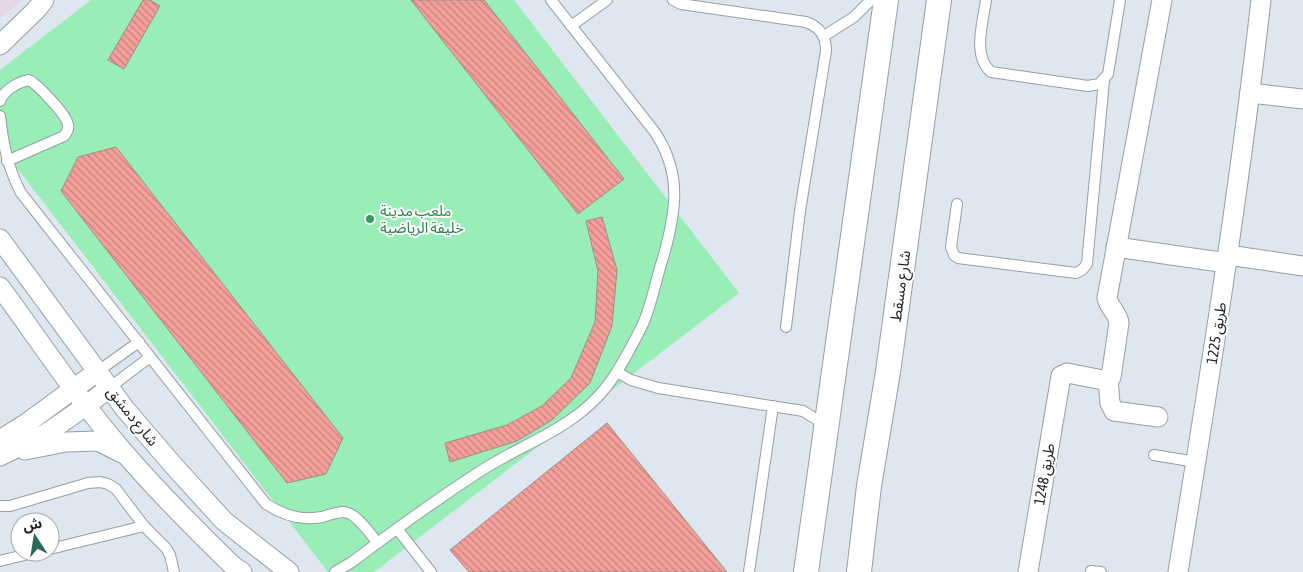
<svg xmlns="http://www.w3.org/2000/svg" width="1303" height="572" font-family="'Asap Condensed','Noto Sans Arabic',sans-serif">
<style>
.education{fill:#e5d5e8}
.grass{fill:#99eeb8}
.building{fill:url(#building-back-hatch);stroke:#9b8e8d}
.lines{fill:none;stroke-linecap:round;stroke-linejoin:round}
.service-casing{stroke:#969ea6;stroke-width:12}
.minor-casing{stroke:#969ea6;stroke-width:21}
.tertiary-casing{stroke:#969ea6;stroke-width:26}
.service{stroke:#fff;stroke-width:10}
.minor{stroke:#fff;stroke-width:19}
.tertiary{stroke:#fff;stroke-width:24}
.leisure-dot{fill:#2e9e5b;stroke:#fff;stroke-width:2}
.labels{text-anchor:middle;dominant-baseline:central;stroke-width:4;stroke-linejoin:round;paint-order:stroke}
.leisure-label{font-size:15px;fill:#27864d;stroke:#fff;text-anchor:start}
.street-label{font-size:15px;fill:#202326;stroke:#fff}
</style>
<defs>
<pattern id="building-back-hatch" width="6" height="6" patternUnits="userSpaceOnUse" patternTransform="scale(1.25)"><rect width="6" height="6" fill="#f59f9a"/><path d="M-1 5l2 2M0 0l6 6M5-1l2 2" fill="none" stroke="#c6817d"/></pattern>
</defs>
<rect width="100%" height="100%" fill="#dee6f0"/>
<polygon class="education" points="0,0 23,0 0,18"/>
<polygon class="grass" points="91,0 514,0 739,293 374,572 328,572 0,146 0,70"/>
<g class="building">
<polygon points="143,0 150,0 160,6 124,69 108,60"/>
<polygon points="411,0 484,0 624,179 578,214"/>
<polygon points="116,147 343,438 326,474 287,483 61,191 78,157"/>
<polygon points="602,217 617,270 612,326 590,383 552,420 517,441 450,462 445,443 507,425 542,406 571,378 595,322 598,271 586,221"/>
<polygon points="607,423 727,572 469,572 450,550"/>
</g>
<g class="lines">
<g class="service-casing">
<g id="service">
<path d="M673 0 681 4 806 22C820 27 826 36 826 51L800 211 786 327"/>
<path d="M986 0C983 22 972 56 991 72L1088 86 1099 84 1108 74 1120 0"/>
<polyline points="571,26 607,0"/>
<polyline points="824,36 854,17 871,0"/>
<path d="M0 101C4 90 18 82 29 80 38 85 67 115 68 125 69 129 67 132 64 136L7 161"/>
<path d="M0 116C3 144 8 168 21 193L266 504C283 515 302 521 322 517 331 515 339 510 348 513 358 516 371 535 378 543"/>
<polyline points="957,204 951,247 954,255 958,258 1076,273 1082,270 1087,264 1104,80"/>
<polyline points="98,371 139,342"/>
<polyline points="617,372 631,380 658,388 803,411 816,419 824,428"/>
<polyline points="109,388 150,357"/>
<polyline points="1154,455 1196,462"/>
<polyline points="0,506 10,506 88,483 100,482 108,484 116,489 144,526 166,548 170,555 174,572"/>
<polyline points="398,530 431,572"/>
<polyline points="50,549 144,526"/>
<polyline points="0,561 37,552"/>
<polyline points="1091,571 1101,572"/>
<path d="M335 572 352 562C393 531 436 500 479 472 523 443 574 429 607 386 621 368 633 344 643 324 652 303 656 279 663 258 676 212 683 173 654 131L551 0"/>
<polyline points="749,572 773,406"/>
</g>
</g>
<g class="minor-casing">
<g id="minor">
<polyline points="0,45 36,10 44,0"/>
<polyline points="1250,93 1303,99"/>
<polyline points="0,239 125,409 173,465 224,521 289,572"/>
<polyline points="1116,247 1227,263"/>
<polyline points="1228,255 1303,266"/>
<path d="M0 287C42 344 81 404 128 457 161 495 197 531 233 566L242 572"/>
<polyline points="1108,379 1110,403 1114,411 1158,417"/>
<polyline points="0,440 27,423 98,371"/>
<polyline points="25,450 66,442 98,441 122,453"/>
<polyline points="0,456 47,433 87,405 109,388"/>
<path d="M1028 572 1061 376 1067 373 1103 380 1111 377 1119 323C1118 313 1109 308 1107 298L1162 0"/>
<path d="M1178 572C1209 382 1239 192 1261 0"/>
</g>
</g>
<g class="tertiary-casing">
<g id="tertiary">
<polyline points="806,572 886,0"/>
<polyline points="859,572 869,486 888,372 939,0"/>
</g>
</g>
<use href="#service" class="service"/>
<use href="#minor" class="minor"/>
<use href="#tertiary" class="tertiary"/>
</g>
<circle class="leisure-dot" cx="370" cy="219" r="5"/>
<g class="labels">
<g class="leisure-label">
<text x="380" y="210">ملعب مدينة<tspan x="380" dy="17">خليفة الرياضية</tspan></text>
</g>
<g class="street-label">
<text transform="translate(900 286) rotate(-82)">شارع مسقط</text>
<text transform="translate(1216 333) rotate(-81)">طريق 1225</text>
<text transform="translate(133 416) rotate(51)">شارع دمشق</text>
<text transform="translate(1044 474) rotate(-80)">طريق 1248</text>
</g>
</g>
<g transform="translate(35 537) rotate(348)"><circle r="24" fill="#ffffff" stroke="#a6a7a8"/>
<path d="M0-4L9 19L0 12L-9 19Z" fill="#2a6957"/>
<text y="-8" font-size="14" font-weight="bold" text-anchor="middle" fill="#202326">ش</text>
</g>
</svg>
